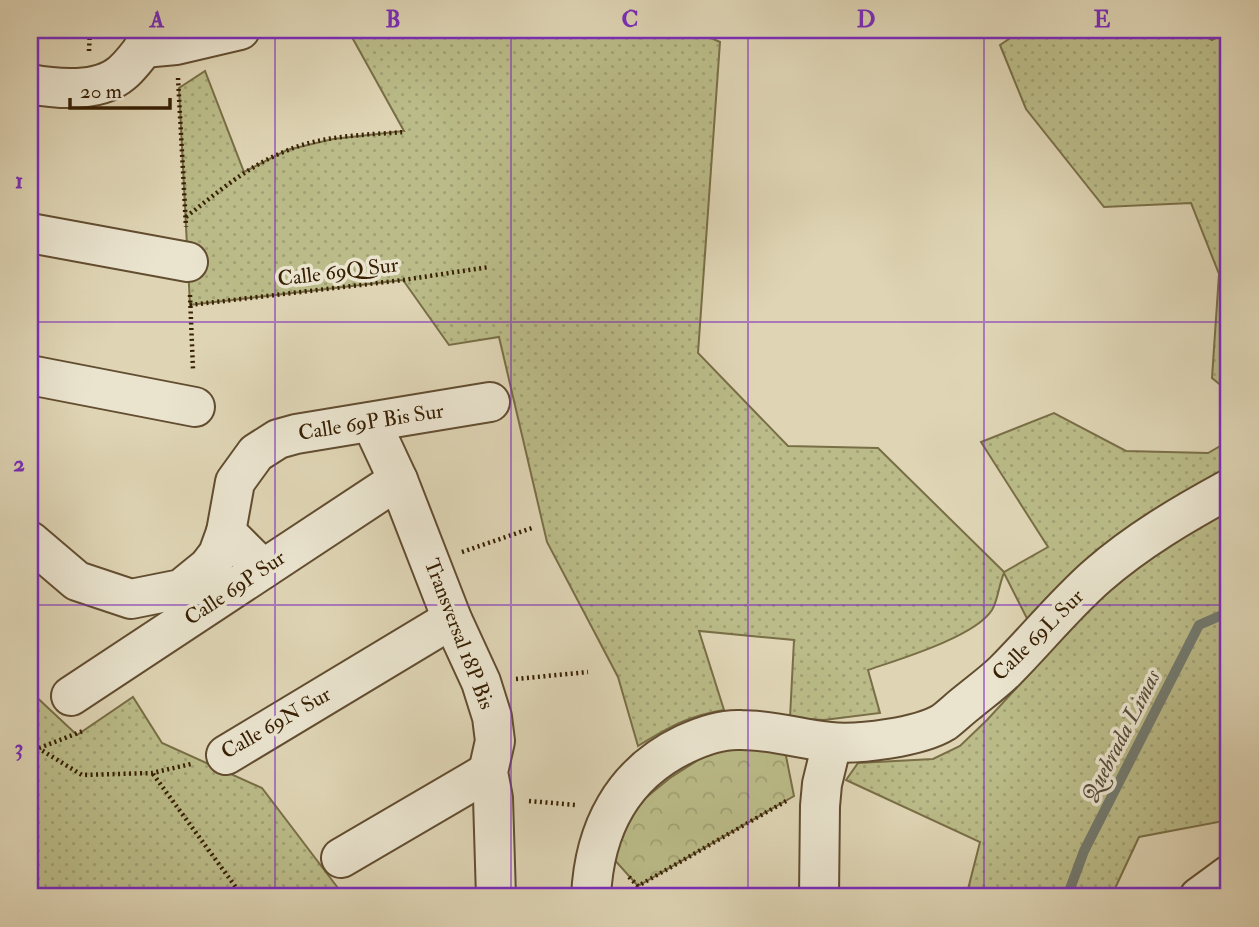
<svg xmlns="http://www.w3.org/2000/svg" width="1259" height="927" font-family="'IM FELL Double Pica',serif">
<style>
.grass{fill:url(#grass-dots);stroke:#796e46;stroke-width:2}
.park{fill:url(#park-crowns);stroke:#796e46;stroke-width:2}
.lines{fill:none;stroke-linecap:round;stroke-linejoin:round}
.stream{stroke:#727a70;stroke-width:10}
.minor-casing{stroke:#624d30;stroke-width:42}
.path{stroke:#382003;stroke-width:4.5;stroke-dasharray:2 3.5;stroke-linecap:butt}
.minor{stroke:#eae4cf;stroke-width:38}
.grid{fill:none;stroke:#7b2cbf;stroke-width:2;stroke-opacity:0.55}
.labels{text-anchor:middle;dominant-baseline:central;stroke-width:7;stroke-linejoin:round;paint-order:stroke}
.street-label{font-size:21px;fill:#382003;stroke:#eae4cf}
.water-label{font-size:23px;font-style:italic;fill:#554d3a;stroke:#eae4cf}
.neatline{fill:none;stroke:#7b2cbf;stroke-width:2.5}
.grid-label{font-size:23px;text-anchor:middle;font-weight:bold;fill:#7b2cbf}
</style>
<defs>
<pattern id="grass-dots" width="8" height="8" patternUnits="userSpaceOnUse" patternTransform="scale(1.75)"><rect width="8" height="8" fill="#babb88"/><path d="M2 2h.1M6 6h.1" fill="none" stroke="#a1a074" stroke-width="1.8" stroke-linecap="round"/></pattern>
<pattern id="park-crowns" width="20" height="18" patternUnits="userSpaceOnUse" patternTransform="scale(1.75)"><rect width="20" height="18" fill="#babb88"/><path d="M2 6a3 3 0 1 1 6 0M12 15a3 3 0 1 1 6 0" fill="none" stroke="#a1a074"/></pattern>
</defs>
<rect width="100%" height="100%" fill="#dfd5b5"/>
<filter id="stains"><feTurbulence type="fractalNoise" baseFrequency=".00286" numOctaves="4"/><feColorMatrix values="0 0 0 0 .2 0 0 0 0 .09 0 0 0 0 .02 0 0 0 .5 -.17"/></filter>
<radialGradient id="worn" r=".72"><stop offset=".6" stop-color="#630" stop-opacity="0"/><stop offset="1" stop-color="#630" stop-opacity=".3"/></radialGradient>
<g class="grass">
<path d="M348 30H693L720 42 698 353 788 446 878 448 1004 572 1048 547 981 442 1054 413 1126 451 1208 453 1229 441V820L1139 837 1111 897H966L980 842 846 780 858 763 933 759 960 746 987 720 1046 656 1004 573C999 584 998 600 992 610 975 637 897 660 868 670L880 713 824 720 790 718 794 640 699 631 724 710C687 716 669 727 638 746L618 677 547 542 499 337 449 345 403 280 190 305 179 88 205 71 244 172 287 150 333 139 404 131Z"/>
<polygon points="1022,30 1193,30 1212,40 1229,30 1229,392 1212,378 1219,274 1191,203 1104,207 1026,109 1000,45"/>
<polygon points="30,691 77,735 133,697 162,743 262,788 341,892 335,897 30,897 30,764 38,748 30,740"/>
</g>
<polygon class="park" points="745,748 785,751 794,796 638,886 611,856 627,813 670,778 709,753"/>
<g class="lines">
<polyline class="stream" points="1067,897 1084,851 1199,625 1229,612"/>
<g class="minor-casing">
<g id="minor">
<polyline points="143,48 176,45 240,30"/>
<path d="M30 84C57 89 99 93 122 73 136 61 146 44 157 30"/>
<polyline points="30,233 188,262"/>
<polyline points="30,375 195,407"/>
<polyline points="371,422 398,480 452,619 481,682 492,717 495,741 488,772 493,798 496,897"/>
<polyline points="30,541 77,581 131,599 181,589 208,567 218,554 226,532"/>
<polyline points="263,569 226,532 235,482 256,453 278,439 296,434 490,402"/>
<polyline points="71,696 398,480"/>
<polyline points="226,755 452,619"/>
<polyline points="341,858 488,772"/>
<path d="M591 897C594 829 622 774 685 744 702 736 723 729 741 730 772 730 800 739 830 742 858 745 920 737 944 722 952 716 960 708 968 702 980 692 994 682 1005 671 1036 640 1064 605 1097 576 1137 541 1183 514 1229 489"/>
<polyline points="819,897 820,806 822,784 832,743"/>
<polyline points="1199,897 1229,875"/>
</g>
</g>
<g class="path">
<polyline points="89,51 90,30"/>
<polyline points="178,78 186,227"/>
<path d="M186 217C218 192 248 166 286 151 322 135 366 135 404 132"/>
<polyline points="190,295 193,370"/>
<polyline points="190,305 403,280 489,267"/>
<polyline points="462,552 532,528"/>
<polyline points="516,679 588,672"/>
<polyline points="30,740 38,748 82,775 152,773 191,764"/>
<polyline points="39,748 83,731"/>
<polyline points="153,774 243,897"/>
<polyline points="529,801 576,805"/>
<polyline points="629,877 638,886 786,801"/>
</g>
<use href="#minor" class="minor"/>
</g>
<path class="grid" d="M275 30V897M511 30V897M748 30V897M984 30V897M30 322H1229M30 605H1229"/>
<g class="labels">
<g class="street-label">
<text transform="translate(338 272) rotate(-7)">Calle 69Q Sur</text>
<text transform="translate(371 422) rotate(-9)">Calle 69P Bis Sur</text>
<text transform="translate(235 588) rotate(-34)">Calle 69P Sur</text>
<text transform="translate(459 634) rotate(69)">Transversal 18P Bis</text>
<text transform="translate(1038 635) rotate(-45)">Calle 69L Sur</text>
<text transform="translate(276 723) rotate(-30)">Calle 69N Sur</text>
</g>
<g class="water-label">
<text transform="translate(1121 736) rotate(-63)">Quebrada Limas</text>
</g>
</g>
<rect width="1259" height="927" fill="none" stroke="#dfd5b5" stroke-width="77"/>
<path d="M70 98v10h100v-10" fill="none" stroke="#382003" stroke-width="3.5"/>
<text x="80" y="98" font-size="21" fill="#382003" stroke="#eae4cf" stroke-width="5" paint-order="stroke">20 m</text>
<rect x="38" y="38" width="1182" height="850" class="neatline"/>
<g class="grid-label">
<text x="157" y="27">A</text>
<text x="393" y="27">B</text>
<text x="630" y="27">C</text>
<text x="866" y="27">D</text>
<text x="1102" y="27">E</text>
<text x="19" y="188">1</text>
<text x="19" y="471">2</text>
<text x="19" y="755">3</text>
</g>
<rect width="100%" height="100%" filter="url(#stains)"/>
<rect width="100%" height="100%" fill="url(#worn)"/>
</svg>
